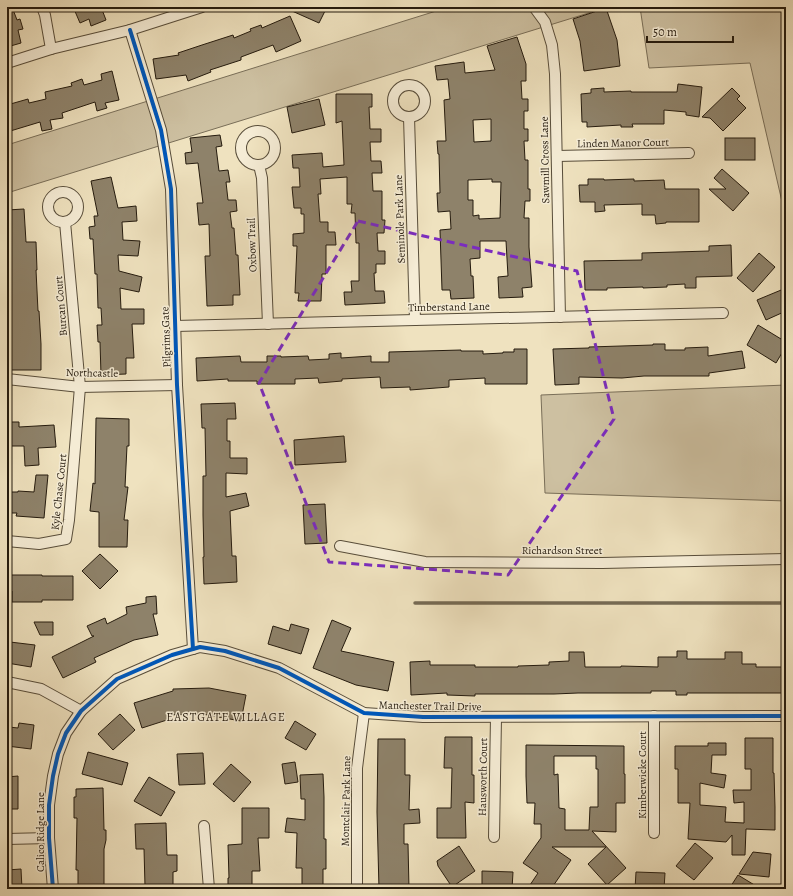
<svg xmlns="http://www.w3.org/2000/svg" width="793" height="896" font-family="Alegreya,serif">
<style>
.green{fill:#cdc0a1;stroke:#796e58}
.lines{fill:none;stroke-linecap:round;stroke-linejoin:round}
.stream{stroke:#756a54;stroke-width:3.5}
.building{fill:#8e826a;stroke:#251b0e;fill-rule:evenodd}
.street-casing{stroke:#584d3a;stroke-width:12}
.street{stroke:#f5ecd5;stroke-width:10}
.cycleway-casing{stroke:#f5ecd5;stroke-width:6}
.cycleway{stroke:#0057b8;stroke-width:4}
.marked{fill:none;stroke:#7b2cbf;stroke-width:3;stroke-dasharray:8 5;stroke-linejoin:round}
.labels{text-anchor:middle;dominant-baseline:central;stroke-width:3;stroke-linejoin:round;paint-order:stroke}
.street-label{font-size:11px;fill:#251b0e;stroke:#f5ecd5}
.neighbourhood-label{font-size:12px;letter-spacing:1px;fill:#251b0e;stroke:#f5ecd5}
</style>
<rect width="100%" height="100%" fill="#efe2bf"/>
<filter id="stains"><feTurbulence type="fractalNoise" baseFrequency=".005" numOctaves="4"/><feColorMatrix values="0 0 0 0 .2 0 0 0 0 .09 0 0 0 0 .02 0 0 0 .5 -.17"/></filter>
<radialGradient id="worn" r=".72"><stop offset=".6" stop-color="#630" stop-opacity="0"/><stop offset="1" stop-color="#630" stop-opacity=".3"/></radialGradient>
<g class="green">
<polygon points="449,7 608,7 7,193 7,145"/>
<polygon points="640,7 786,7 786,219 750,63 649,68"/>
<polygon points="786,385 786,501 545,493 541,395"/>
</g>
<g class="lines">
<polyline class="stream" points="415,603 786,603"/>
</g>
<g class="building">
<polygon points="7,7 12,7 17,20 20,19 23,29 18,30 21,43 7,47"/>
<polygon points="80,7 101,7 106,20 91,26 89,19 80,23 74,9"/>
<polygon points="283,7 327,7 319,23"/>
<polygon points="606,8 617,40 620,66 584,71 580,41 573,19"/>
<polygon points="290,16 301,41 276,52 273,45 241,57 241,60 210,70 211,72 188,81 186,75 156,79 153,59 179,55 178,53 202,45 233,35 234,38 251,31 250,29 261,25 262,28"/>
<path d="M517 37 526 64V81H521L522 99H528V111H524V129H528V141H524L525 160H528V189H530V201H525L524 218H529V247L532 287 522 288 523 297 499 298 498 277 508 276 506 241H480V258L470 259 471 276H473L474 298 451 299 450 290H442L440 230 451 229 450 211 438 212 437 193H440L439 154H438L437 141H446L444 100 450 99 448 79 437 80 435 66 464 62 465 73 495 70 487 46ZM491 119V141L474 142 473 120ZM492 179V182H501L500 218 479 219V215L473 216V200H468V180Z"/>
<polygon points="112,71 119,100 105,103 107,108 97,111 95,102 62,113 63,118 50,120 52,129 42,131 40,122 7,132 7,105 28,99 29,103 46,99 45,92 72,86 71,83 82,79 84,85 102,80 101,74"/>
<polygon points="678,84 702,87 699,117 686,115 686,112 664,110 664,124 632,124 633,127 621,127 621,125 587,127 587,122 582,122 581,94 591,93 591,89 604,88 604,92 631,91 631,92 677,92"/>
<polygon points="732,88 740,96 737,99 746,108 723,131 710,118 702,117"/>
<polygon points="336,94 372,94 372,107 369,107 370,129 381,129 381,142 370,142 371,161 381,161 382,173 372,173 373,191 382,191 382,220 385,220 384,233 377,233 378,251 385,251 385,264 376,264 376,273 374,273 375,291 384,291 385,303 345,305 344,292 352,292 351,281 359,281 359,243 356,243 355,213 351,213 352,204 347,204 347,177 320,179 321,194 318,194 320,222 328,222 328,232 335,232 336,245 326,245 326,274 322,274 321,301 298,301 299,293 295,293 297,246 293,246 293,234 304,233 304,214 301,214 301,208 294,208 292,187 300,187 299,168 293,168 292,155 322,153 323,167 344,165 342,121 336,123"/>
<polygon points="319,99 325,125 292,133 287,107"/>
<polygon points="220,135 222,146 216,147 219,171 228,170 230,182 226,182 228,200 236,200 237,211 230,212 232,228 234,228 236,255 238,255 240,295 233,295 233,305 207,306 205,256 210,256 209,224 199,225 197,203 203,203 198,163 186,164 185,153 192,152 190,138"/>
<rect x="725" y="138" width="30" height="22"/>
<polygon points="722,169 749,193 733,211 709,189 726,189 714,178"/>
<polygon points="111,177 118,208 136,206 137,221 122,222 123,240 140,241 138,256 118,255 119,271 142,277 139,292 120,288 121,309 144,309 144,324 132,324 134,358 126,358 126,374 101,375 100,342 98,342 97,325 102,325 101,308 98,308 97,274 95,274 93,239 90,239 89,227 95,226 94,216 98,216 91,181"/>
<polygon points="588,179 604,179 604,180 634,179 634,181 664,180 665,189 699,189 699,222 666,222 666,223 656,224 655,215 642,215 642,204 604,205 605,211 595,212 595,202 580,202 579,185 588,185"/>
<polygon points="24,209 26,242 36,242 37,270 36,270 38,311 39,311 41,344 41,370 10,370 10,344 11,344 10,312 11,312 9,271 7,271 7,210"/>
<polygon points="731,245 732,276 696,277 696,288 685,288 685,284 667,285 667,287 643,288 643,287 607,288 607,290 585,290 584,261 642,260 642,253 709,251 709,246"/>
<polygon points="759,253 775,267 753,292 737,278"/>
<polygon points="786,288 786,311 766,320 757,300"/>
<polygon points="758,325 786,342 786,346 776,363 747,345"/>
<polygon points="653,344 665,344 665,350 685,350 685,348 708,347 708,356 742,351 745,368 709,373 709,376 644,376 622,378 579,377 579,384 555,385 553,349 589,348 589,347 653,345"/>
<polygon points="514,349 527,349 527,384 485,384 485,378 449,380 449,387 410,390 410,387 381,388 380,377 342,379 342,381 319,383 318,378 295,379 295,384 257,384 257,381 228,381 228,379 197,381 196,358 240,356 241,362 267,362 267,356 281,356 281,357 308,356 309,360 329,359 329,354 341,353 341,358 371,356 371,362 389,362 389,352 461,350 461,351 483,351 483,354 503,353 503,352 514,352"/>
<polygon points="235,403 236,419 227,419 227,441 230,441 230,458 247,458 247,474 226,473 226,497 246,493 249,506 230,511 232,556 236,556 237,582 204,584 203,557 204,557 203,515 203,476 206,476 205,428 202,428 201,404"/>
<polygon points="96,418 129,419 129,446 127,446 125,487 128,487 124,520 128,520 127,547 99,547 99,512 90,511 93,483 95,484"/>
<polygon points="7,422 19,422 19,427 54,425 56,447 38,448 39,465 25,466 24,446 7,446"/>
<polygon points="344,436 346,462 295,465 294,440"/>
<polygon points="36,475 48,475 44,518 16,516 17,513 7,513 7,492 18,492 18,491 34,492"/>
<polygon points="325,504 327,543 305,544 303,505"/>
<polygon points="100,554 118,571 100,589 82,571"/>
<polygon points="7,575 42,575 42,576 73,576 73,600 42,600 42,602 12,602 12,591 7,591"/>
<polygon points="156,596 157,614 153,614 158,635 134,640 94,658 96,662 63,678 52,657 94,636 92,636 87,626 105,618 107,624 127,614 126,607 146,603 146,597"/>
<polygon points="332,620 351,628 341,651 394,662 388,691 356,685 313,668"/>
<polygon points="34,622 53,622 53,635 40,635"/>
<polygon points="291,624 309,629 301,654 268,644 273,626 289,631"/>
<polygon points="10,642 35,645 31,667 7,663"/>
<polygon points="677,651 687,651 687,659 725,659 725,652 742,652 742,664 756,664 756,667 786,667 786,686 784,686 784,693 687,693 687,695 676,695 676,691 651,691 651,693 578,693 554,694 475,694 475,696 447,695 447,693 411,695 410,662 430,661 430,665 475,665 475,667 518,667 518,666 549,665 549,662 569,661 569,652 584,652 585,667 621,667 621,666 658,667 658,657 677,657"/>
<polygon points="209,688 246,695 241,721 202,714 169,715 170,719 142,728 134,703 173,691 173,689"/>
<polygon points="120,714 135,730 113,750 98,734"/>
<polygon points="295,721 316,734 306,750 285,738"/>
<polygon points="19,723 34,725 31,749 7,746 9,727 18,728"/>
<polygon points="445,737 472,737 472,775 474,775 474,803 465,802 466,838 437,838 437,808 451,808 452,768 444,768"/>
<polygon points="745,738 773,738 773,773 774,773 775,807 775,830 746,829 745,855 732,855 732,835 726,842 688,839 690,803 678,803 678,769 675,769 675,746 708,746 708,743 726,743 726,755 712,755 711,773 726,775 724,788 700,783 700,805 726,807 725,822 744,823 744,802 734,803 733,790 751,790 751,769 745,769"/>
<polygon points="378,739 405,739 405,775 410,775 409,810 419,809 420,823 404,824 404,844 408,844 409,889 379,889 377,812"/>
<path d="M526 745 624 746V774H625V803H616V832L592 831 626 868 607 885 588 864 606 847H552L571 860 551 889H536L530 885 538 873 523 863 541 838V824H534L535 803H527L526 776ZM554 756H596V769H598V807H590L589 830H565V809L559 808 558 774 554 775Z"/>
<polygon points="88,752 128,763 122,785 82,774"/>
<polygon points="203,753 205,784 179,785 177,754"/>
<polygon points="295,762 298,782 285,784 282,764"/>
<polygon points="231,764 251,782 234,802 213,784"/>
<polygon points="323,774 324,797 324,839 326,839 326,869 323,869 323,889 302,889 302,868 296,868 297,833 285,832 287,818 305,820 305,799 301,799 300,775"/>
<polygon points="18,776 18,809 7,809 7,777"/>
<polygon points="149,777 175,792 161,816 134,801"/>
<polygon points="103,788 104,830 106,830 106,840 104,849 104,886 78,886 78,870 76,870 77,818 74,818 74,797 76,797 76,789"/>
<polygon points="242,808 269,808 269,838 258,838 260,871 252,871 252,889 228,889 228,878 229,878 228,845 242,844"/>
<polygon points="166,823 167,855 177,855 177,871 173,872 173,885 145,886 144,849 136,849 135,824"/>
<polygon points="695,843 713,858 694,880 676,866"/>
<polygon points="459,846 475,871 452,887 438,866 437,861"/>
<polygon points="753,852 771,854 769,877 739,874"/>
<polygon points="21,869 22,889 7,889 7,870"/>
<polygon points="482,871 513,872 512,889 482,889"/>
<polygon points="636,872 665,873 664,889 635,889"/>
<polygon points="738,875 761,889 729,889"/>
</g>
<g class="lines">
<g class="street-casing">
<g id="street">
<polyline points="42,7 45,15 51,49"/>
<polyline points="534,7 545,22 552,45 555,74 560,317"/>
<polyline points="130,30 161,130 171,189 177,385 193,649"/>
<polyline points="7,63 51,49 130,30 202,7"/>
<circle cx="409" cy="101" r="16"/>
<polyline points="409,117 415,320"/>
<circle cx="258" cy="148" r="17"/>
<polyline points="557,156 689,153"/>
<polyline points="259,165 262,178 268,324"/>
<circle cx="63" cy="207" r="15"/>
<polyline points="175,326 415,320 723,313"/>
<polyline points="7,379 80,387 177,385"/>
<polyline points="7,541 39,544 66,539 69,520 80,387 65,222"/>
<polyline points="340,546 425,562 602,563 786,559"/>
<polyline points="7,682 41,689 81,711"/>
<polyline points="654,716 654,833"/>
<polyline points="204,826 209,889"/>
<polyline points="494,837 496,717"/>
<polyline points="7,839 49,838"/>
<polyline points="53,889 49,838 49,805 53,776 58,754 66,733 81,711 117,679 172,655 200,647 225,651 279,668 364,713 423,717 786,716"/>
<polyline points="357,889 357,768 364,713"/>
</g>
</g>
<use href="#street" class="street"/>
<g class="cycleway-casing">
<g id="cycleway">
<polyline points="130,30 161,130 171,189 177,385 193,649"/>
<polyline points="53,889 49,838 49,805 53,776 58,754 66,733 81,711 117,679 172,655 200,647 225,651 279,668 364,713 423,717 786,716"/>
</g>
</g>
<use href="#cycleway" class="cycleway"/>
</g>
<path class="marked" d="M358 221 577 271 614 419 508 575 329 562 259 383Z"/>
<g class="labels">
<g class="street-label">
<text transform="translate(623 143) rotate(-1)">Linden Manor Court</text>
<text transform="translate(545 160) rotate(-91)">Sawmill Cross Lane</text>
<text transform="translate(400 219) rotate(-92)">Seminole Park Lane</text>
<text transform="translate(252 245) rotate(-92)">Oxbow Trail</text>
<text transform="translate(61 306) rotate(-95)">Burcan Court</text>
<text transform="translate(449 307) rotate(-1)">Timberstand Lane</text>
<text transform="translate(166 337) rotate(-92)">Pilgrims Gate</text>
<text transform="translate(92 373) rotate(1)">Northcastle</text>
<text transform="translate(59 492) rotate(-84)">Kyle Chase Court</text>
<text x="562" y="550">Richardson Street</text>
<text transform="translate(430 706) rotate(1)">Manchester Trail Drive</text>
<text transform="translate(642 775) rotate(-90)">Kimberwicke Court</text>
<text transform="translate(483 777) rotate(-89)">Hausworth Court</text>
<text transform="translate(346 801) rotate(-89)">Montclair Park Lane</text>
<text transform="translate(40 832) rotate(-90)">Calico Ridge Lane</text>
</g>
<g class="neighbourhood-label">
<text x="226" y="717">EASTGATE VILLAGE</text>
</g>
</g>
<rect width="793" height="896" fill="none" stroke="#efe2bf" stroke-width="24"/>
<rect x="8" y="8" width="777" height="880" fill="none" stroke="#251b0e" stroke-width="2"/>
<rect x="12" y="12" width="769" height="872" fill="none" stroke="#251b0e"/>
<path d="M647 36v6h86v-6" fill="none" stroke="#251b0e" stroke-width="2"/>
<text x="653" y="36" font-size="12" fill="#251b0e" stroke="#f5ecd5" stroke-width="3" paint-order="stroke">50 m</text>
<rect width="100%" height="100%" filter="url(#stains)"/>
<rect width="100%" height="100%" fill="url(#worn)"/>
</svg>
